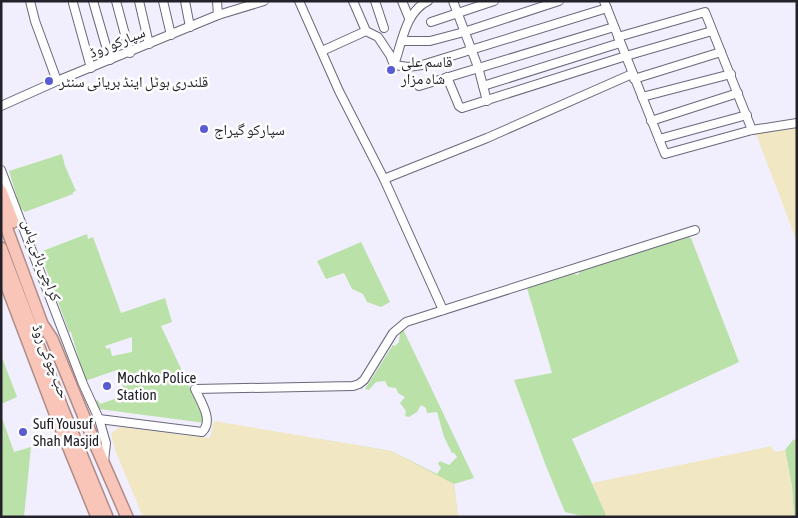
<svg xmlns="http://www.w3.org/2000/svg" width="798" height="518" font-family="'Asap Condensed','Noto Naskh Arabic',sans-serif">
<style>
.green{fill:#bae1a7;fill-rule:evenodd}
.sand{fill:#f1e7c2}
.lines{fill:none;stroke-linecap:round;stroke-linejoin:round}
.minor-casing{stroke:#6b677c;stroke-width:10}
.highway-casing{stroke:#af8c87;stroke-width:14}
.minor{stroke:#fff;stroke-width:8}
.highway{stroke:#fac5b9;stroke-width:11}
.poi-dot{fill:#5a5bd2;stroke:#fefefe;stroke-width:2}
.labels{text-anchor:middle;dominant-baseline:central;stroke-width:5;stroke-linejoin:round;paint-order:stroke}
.street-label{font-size:15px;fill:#23212a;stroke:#fefefe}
.poi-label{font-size:15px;fill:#23212a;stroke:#fefefe;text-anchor:start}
</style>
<rect width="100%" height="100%" fill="#f1effe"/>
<g class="green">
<polygon points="62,154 65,166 76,191 73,192 73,194 25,212 20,208 9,171"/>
<path d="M87 234 88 239 93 237 121 313 165 298 172 322 161 326 206 422 205 423 99 409 95 401 98 400 100 404 126 395 117 370 85 381 71 332H69L40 252ZM132 337V352L112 356 110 348 107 349 105 346Z"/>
<polygon points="688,237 691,238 739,362 572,439 607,517 586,517 565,512 546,466 514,380 552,373 527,288 574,273 576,275 579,274 579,271"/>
<polygon points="361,242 390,302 381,307 367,302 363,294 352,289 344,273 326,279 317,261"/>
<polygon points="403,329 474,478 454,484 458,517 319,439 391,451 437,474 441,468 438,464 440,461 449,465 457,457 454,453 452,453 444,437 437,412 427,413 426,408 421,405 417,412 409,417 405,416 406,411 400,403 405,397 398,393 396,388 388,387 385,381 376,382 369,390 365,389 393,345 395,346 399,342 400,333"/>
<polygon points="1,355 17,397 1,404"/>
<polygon points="1,415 14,452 31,447 24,517 1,517"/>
<polygon points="797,439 797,517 794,517 792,487 785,450 793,440"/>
</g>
<g class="sand">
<polygon points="797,127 797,242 756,134"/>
<polygon points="214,421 391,451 454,484 458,517 143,517 115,450 111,433 120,427 210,438"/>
<polygon points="772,446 772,449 776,452 785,450 792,487 794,517 607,517 592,483"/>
</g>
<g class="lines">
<g class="minor-casing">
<g id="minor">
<polyline points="30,1 35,21 57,81"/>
<polyline points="93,1 110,60"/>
<polyline points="116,1 130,53"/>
<polyline points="139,1 149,44"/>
<polyline points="163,1 171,35"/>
<polyline points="185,1 190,27"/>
<polyline points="217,1 218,15"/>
<polyline points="299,1 339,91 384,179 443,310"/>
<polyline points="353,1 366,31 378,37 390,55 394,65"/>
<polyline points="375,1 384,28"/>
<polyline points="402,1 409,18"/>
<polyline points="453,1 478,67 487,101"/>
<polyline points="604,1 665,154 752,130 797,123"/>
<polyline points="73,3 91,68"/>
<polyline points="431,22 494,1"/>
<polyline points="618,37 705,12 752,130"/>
<polyline points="402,41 430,41 464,32 559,1"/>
<polyline points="322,51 366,31"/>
<polyline points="394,65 408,67 422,65 607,8"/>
<path d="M394 65C402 43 405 12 428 1"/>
<polyline points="447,77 459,106 462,108 626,56 712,31"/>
<polyline points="634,79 721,52"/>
<polyline points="419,86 614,27"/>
<polyline points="483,86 620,43"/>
<polyline points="642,97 731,74"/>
<polyline points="1,106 57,81 218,15 264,1"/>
<polyline points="651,121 738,93"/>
<polyline points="659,139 747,115"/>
<polyline points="1,170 83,384 99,419 106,443 104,461"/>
<polyline points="384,179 487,138 632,74"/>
<path d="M99 419 202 432C214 421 201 402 195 389L353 386 359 384 364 380 393 333 406 322 695 230"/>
</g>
</g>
<g class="highway-casing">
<g id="highway">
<polyline points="1,191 13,222"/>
<polyline points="1,213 42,324 52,339 96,446 127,517"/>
<polyline points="1,248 63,410 107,517"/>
<polyline points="1,271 58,421 97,517"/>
</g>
</g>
<use href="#minor" class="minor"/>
<use href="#highway" class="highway"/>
</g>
<g class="poi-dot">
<circle cx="391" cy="70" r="5"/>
<circle cx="49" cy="81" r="5"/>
<circle cx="204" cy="129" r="5"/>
<circle cx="107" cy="386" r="5"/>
<circle cx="23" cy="432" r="5"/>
</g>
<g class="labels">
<g class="street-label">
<text transform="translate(117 42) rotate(-22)">سپارکو روڈ</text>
<text transform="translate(42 260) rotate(70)">کراچی بائی پاس</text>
<text transform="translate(51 361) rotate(69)">حب چوکی روڈ</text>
</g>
<g class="poi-label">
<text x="401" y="61">قاسم علی<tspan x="401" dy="17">شاہ مزار</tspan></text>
<text x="59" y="81">قلندری ہوٹل اینڈ بریانی سنٹر</text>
<text x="214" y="129">سپارکو گیراج</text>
<text x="117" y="377">Mochko Police<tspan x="117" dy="17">Station</tspan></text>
<text x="33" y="423">Sufi Yousuf<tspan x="33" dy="17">Shah Masjid</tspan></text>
</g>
</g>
<rect width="798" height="518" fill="none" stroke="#23212a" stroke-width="5"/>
</svg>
